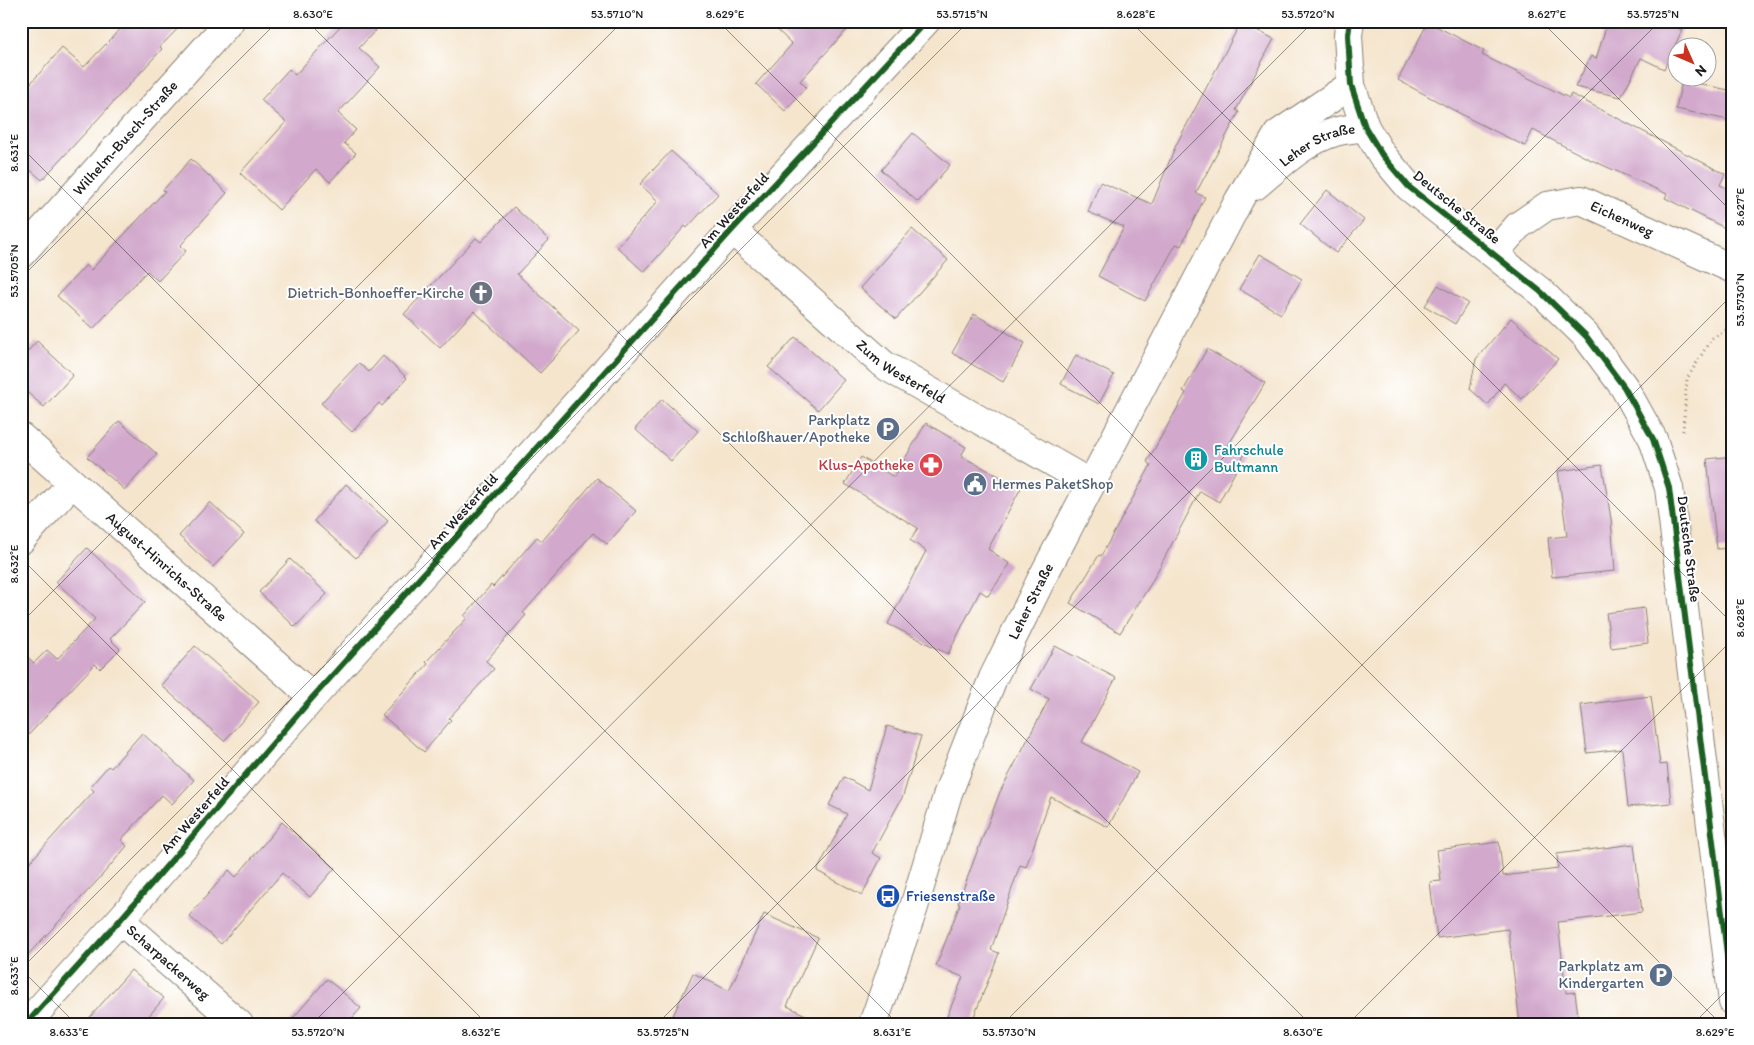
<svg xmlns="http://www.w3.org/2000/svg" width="1754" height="1045" font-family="Itim,sans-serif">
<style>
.building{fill:#d2a9cc}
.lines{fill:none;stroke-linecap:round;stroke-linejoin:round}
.minor-casing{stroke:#888074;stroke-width:30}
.path{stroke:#888074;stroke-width:3;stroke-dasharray:1 4;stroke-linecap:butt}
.minor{stroke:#fff;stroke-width:28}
.cycleway-casing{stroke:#fff;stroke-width:9}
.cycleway{stroke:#1b5e20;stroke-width:6}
.ticks{fill:none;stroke:#1c1c1c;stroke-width:1;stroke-opacity:0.45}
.labels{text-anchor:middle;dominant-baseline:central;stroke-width:4;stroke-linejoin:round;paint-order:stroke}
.street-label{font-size:15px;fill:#1c1c1c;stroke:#fff}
.worship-label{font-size:15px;fill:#5b616d;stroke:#fff;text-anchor:end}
.service-label{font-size:15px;fill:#4e5e75;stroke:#fff;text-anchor:end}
.culture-label{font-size:15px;fill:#0d838f;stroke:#fff;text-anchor:start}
.health-label{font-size:15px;fill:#be3a42;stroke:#fff;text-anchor:end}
.transit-label{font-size:15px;fill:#164399;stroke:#fff;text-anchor:start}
.neatline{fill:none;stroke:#1c1c1c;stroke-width:2}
.ticks-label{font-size:12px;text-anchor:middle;fill:#1c1c1c}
</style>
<rect width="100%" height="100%" fill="#fff"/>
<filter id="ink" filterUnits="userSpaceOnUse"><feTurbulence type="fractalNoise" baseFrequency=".02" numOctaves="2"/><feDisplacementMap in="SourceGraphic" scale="10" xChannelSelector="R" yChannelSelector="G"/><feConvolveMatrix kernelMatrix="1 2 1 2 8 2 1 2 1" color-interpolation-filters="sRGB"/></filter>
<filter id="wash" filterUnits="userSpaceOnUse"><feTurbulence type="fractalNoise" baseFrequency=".0096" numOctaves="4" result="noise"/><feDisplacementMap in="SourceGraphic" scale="20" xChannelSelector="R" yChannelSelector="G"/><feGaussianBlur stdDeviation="1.12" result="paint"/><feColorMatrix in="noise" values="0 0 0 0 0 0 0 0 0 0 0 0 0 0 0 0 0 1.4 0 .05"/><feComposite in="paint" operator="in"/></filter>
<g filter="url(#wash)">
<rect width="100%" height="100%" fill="#f5e5cd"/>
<g id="blocks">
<g class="building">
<polygon points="128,21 185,21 160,47 162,49 42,180 21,162 21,94 62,48 84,67"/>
<polygon points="345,21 384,21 359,48 380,67 338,113 356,130 344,143 356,153 330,182 316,169 279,210 240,173 286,122 261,100 289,69 295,75"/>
<polygon points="768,21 855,21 800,81 806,87 785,111 756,84 792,44"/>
<polygon points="1608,21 1664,21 1682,30 1664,69 1641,58 1621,97 1575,87 1591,56 1596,59"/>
<polygon points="1241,22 1274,39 1236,110 1239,112 1196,193 1205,197 1181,246 1176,244 1145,301 1098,276 1124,227 1088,212 1100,182 1152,204 1176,145"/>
<polygon points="1428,22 1484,51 1482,55 1569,98 1571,94 1725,174 1720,185 1733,191 1733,213 1725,228 1665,198 1667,194 1587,158 1533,130 1525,146 1472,120 1398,80"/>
<polygon points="1682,80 1733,91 1733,121 1676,109"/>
<polygon points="913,133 950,165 918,202 881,170"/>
<polygon points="671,151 718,194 687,228 685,226 644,272 617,247 658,201 640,184"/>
<polygon points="191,159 227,193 180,246 186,251 158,281 147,271 93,329 57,296 86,265 91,270 165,191 163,190"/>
<polygon points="1327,190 1364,220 1336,253 1300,224"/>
<polygon points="514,207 549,240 517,274 579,331 540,373 474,311 440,348 404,314 476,238 481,242"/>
<polygon points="912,229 948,260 896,319 860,288"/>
<polygon points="1260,254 1302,279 1281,314 1239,289"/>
<polygon points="1438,285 1468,303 1455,324 1425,306"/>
<polygon points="974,314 1025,343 1003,382 952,353"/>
<polygon points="1511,318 1558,359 1522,399 1504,383 1488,405 1470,389 1476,359"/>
<polygon points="795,337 844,380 818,410 768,367"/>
<polygon points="37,341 73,375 44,407 21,387 21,359"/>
<polygon points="1207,349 1265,383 1228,446 1244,455 1219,502 1200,491 1150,585 1120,633 1070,603 1099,555 1101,556 1151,465 1147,462 1186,393 1183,391"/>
<polygon points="1076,355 1114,375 1099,404 1061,384"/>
<polygon points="383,356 407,378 382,406 379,403 352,432 321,403 359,363 369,372"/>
<polygon points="662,399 698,431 671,461 635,429"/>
<polygon points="119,421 157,454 125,490 87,457"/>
<polygon points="926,423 966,447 961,456 1021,488 988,549 1010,564 988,596 980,591 948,654 888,624 926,551 910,540 918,528 845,484 861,457 894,477"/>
<polygon points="1733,456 1733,548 1717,549 1707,459"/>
<polygon points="1602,465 1611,519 1615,571 1552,577 1548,538 1567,536 1558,471"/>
<polygon points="597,478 636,511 607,544 593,533 523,613 526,615 486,661 494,669 449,718 451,720 424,752 382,715 428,664 426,662 467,618 464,616 491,585 493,587 537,537 542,541"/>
<polygon points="346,484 388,521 356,558 314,521"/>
<polygon points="210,502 244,534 213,567 179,536"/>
<polygon points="87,548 145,602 110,639 120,649 100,669 95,664 21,743 21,651 34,663 47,650 57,659 95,619 56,582"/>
<polygon points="290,559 327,594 295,627 259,592"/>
<polygon points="1644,608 1648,643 1611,648 1606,613"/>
<polygon points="195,646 259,702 224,741 161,685"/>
<polygon points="1055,646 1116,678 1082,742 1138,772 1108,827 1051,797 1026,867 1020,865 991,950 999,953 971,1024 944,1024 963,977 936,966 960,904 958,904 971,868 1000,792 1049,699 1031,689"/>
<polygon points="1651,696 1660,765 1667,764 1671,803 1628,807 1622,749 1587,753 1581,705"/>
<polygon points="887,726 921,736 903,796 872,853 881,858 862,895 817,871 847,814 829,805 844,777 868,790"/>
<polygon points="142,733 194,780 172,804 162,795 121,840 127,846 98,880 21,962 21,872 94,791 90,787 108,766 111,768"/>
<polygon points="282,822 335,868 310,897 282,873 221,944 189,916 229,870 236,877"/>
<polygon points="1499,842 1503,876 1558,869 1557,854 1634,844 1642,912 1558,922 1566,993 1575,992 1579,1024 1520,1024 1508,929 1437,938 1430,882 1441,881 1437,850"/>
<polygon points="764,914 818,938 787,1006 824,1024 669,1024 693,973 729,991"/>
<polygon points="131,970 164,998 142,1024 84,1024"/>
<polygon points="327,979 361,1008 347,1024 288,1024"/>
</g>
</g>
</g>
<g filter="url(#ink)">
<use href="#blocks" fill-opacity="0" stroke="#888074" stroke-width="1"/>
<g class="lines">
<g class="minor-casing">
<g id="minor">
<polyline points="1350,21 1348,35 1351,85 1365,127 1382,155 1409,187 1541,292 1586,336 1624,387 1653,439 1669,488 1733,1002"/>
<path id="s1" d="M1255 186C1279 166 1304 141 1335 132 1344 129 1355 129 1365 127"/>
<path id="s2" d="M732 230 884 365 1091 484"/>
<path id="s3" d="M1494 253 1518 226 1547 206 1581 200 1733 269"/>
<path id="s4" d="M21 254 230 21"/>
<path id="s5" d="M21 437 313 697"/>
<polyline points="21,540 72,483"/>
<path id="s6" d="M120 920 239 1024"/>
<polyline points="26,1024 120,920 313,697 732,230 926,21"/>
<path id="s7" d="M873 1024 914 907 948 793 993 678 1041 580 1239 200 1278 134 1351 85"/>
</g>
</g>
<polyline class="path" points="1683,431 1687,379 1711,339 1733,326"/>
<use href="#minor" class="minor"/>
<g class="cycleway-casing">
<g id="cycleway">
<polyline points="1350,21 1348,35 1351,85 1365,127 1382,155 1409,187 1541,292 1586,336 1624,387 1653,439 1669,488 1733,1002"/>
<polyline points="26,1024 120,920 313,697 732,230 926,21"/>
</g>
</g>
<use href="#cycleway" class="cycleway"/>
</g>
</g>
<path class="ticks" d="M307 21 1310 1024M718 21 1721 1024M1130 21 1733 624M1541 21 1733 213M21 147 898 1024M21 278 278 21M21 558 487 1024M21 623 623 21M21 969 76 1024M21 969 969 21M312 1024 1314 21M657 1024 1660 21M1003 1024 1733 294M1348 1024 1733 639M1693 1024 1733 984"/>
<defs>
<g id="church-disc" transform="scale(1.25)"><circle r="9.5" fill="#6b7280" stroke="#fff"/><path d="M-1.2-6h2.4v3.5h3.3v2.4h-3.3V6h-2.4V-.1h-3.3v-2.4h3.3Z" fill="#fff"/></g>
<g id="parking-disc" transform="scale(1.25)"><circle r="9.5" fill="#5c6f8a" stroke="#fff"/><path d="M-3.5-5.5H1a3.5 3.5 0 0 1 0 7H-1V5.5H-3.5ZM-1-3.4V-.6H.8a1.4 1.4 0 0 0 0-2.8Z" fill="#fff"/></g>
<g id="building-disc" transform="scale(1.25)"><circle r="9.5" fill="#0f9aa8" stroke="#fff"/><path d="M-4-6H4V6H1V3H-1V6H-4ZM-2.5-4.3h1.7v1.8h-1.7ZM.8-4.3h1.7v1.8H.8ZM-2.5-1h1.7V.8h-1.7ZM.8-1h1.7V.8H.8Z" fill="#fff"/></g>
<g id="pharmacy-disc" transform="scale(1.25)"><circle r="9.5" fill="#e0444e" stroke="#fff"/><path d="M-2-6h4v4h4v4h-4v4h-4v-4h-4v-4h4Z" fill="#fff"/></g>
<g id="civic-disc" transform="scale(1.25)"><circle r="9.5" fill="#5c6f8a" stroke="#fff"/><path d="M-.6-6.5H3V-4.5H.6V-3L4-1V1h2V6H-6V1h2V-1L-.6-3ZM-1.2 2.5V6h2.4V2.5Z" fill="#fff"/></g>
<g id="bus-disc" transform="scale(1.25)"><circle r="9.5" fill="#1a4fb4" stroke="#fff"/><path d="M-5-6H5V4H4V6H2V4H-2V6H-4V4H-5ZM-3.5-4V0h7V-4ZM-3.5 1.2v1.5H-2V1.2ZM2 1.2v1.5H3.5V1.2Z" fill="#fff"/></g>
</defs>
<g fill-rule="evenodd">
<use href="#church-disc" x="481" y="293"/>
<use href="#parking-disc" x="888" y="429"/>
<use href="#building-disc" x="1196" y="459"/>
<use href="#pharmacy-disc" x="931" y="465"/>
<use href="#civic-disc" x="975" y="484"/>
<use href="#bus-disc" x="888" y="896"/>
<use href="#parking-disc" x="1661" y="975"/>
</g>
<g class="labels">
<g class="street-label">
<text stroke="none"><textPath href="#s4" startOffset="156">Wilhelm-Busch-Straße</textPath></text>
<text stroke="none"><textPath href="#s1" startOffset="76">Leher Straße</textPath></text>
<text transform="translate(1457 207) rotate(39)">Deutsche Straße</text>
<text transform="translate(734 210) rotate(-48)">Am Westerfeld</text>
<text stroke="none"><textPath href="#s3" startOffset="151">Eichenweg</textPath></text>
<text stroke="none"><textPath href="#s2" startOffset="221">Zum Westerfeld</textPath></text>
<text transform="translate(463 511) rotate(-48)">Am Westerfeld</text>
<text transform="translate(1689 549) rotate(83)">Deutsche Straße</text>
<text stroke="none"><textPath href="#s5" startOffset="195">August-Hinrichs-Straße</textPath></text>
<text stroke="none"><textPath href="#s7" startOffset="452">Leher Straße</textPath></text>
<text transform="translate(195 815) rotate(-49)">Am Westerfeld</text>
<text stroke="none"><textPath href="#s6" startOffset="64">Scharpackerweg</textPath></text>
</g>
<g class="worship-label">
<text x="464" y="293">Dietrich-Bonhoeffer-Kirche</text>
</g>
<g class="service-label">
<text x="870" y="420">Parkplatz<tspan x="870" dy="17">Schloßhauer/Apotheke</tspan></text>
<text x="992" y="484" text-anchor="start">Hermes PaketShop</text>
<text x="1644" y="966">Parkplatz am<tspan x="1644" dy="17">Kindergarten</tspan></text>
</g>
<g class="culture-label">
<text x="1214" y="450">Fahrschule<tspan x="1214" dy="17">Bultmann</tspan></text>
</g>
<g class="health-label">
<text x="914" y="465">Klus-Apotheke</text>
</g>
<g class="transit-label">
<text x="906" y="896">Friesenstraße</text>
</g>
</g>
<rect width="1754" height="1045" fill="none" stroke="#fff" stroke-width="55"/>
<g transform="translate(1692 62) rotate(135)"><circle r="24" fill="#ffffff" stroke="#a4a4a4"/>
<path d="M0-4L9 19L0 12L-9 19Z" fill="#c8321e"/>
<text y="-8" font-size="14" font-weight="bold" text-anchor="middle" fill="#1c1c1c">N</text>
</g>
<rect x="28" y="28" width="1698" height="990" class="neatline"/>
<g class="ticks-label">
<text x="313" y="18">8.630°E</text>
<text x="617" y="18">53.5710°N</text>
<text x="725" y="18">8.629°E</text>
<text x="962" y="18">53.5715°N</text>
<text x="1136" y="18">8.628°E</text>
<text x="1308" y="18">53.5720°N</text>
<text x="1547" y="18">8.627°E</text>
<text x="1653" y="18">53.5725°N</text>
<text transform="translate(14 153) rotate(-90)" y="4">8.631°E</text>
<text transform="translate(1740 207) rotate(-90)" y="4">8.627°E</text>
<text transform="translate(14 271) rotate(-90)" y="4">53.5705°N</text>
<text transform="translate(1740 300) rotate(-90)" y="4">53.5730°N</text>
<text transform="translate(14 564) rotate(-90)" y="4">8.632°E</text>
<text transform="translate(1740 618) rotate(-90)" y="4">8.628°E</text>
<text transform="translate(14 976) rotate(-90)" y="4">8.633°E</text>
<text x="69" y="1036">8.633°E</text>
<text x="318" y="1036">53.5720°N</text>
<text x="481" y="1036">8.632°E</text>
<text x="663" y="1036">53.5725°N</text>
<text x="892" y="1036">8.631°E</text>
<text x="1009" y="1036">53.5730°N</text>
<text x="1303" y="1036">8.630°E</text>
<text x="1715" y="1036">8.629°E</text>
</g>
</svg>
